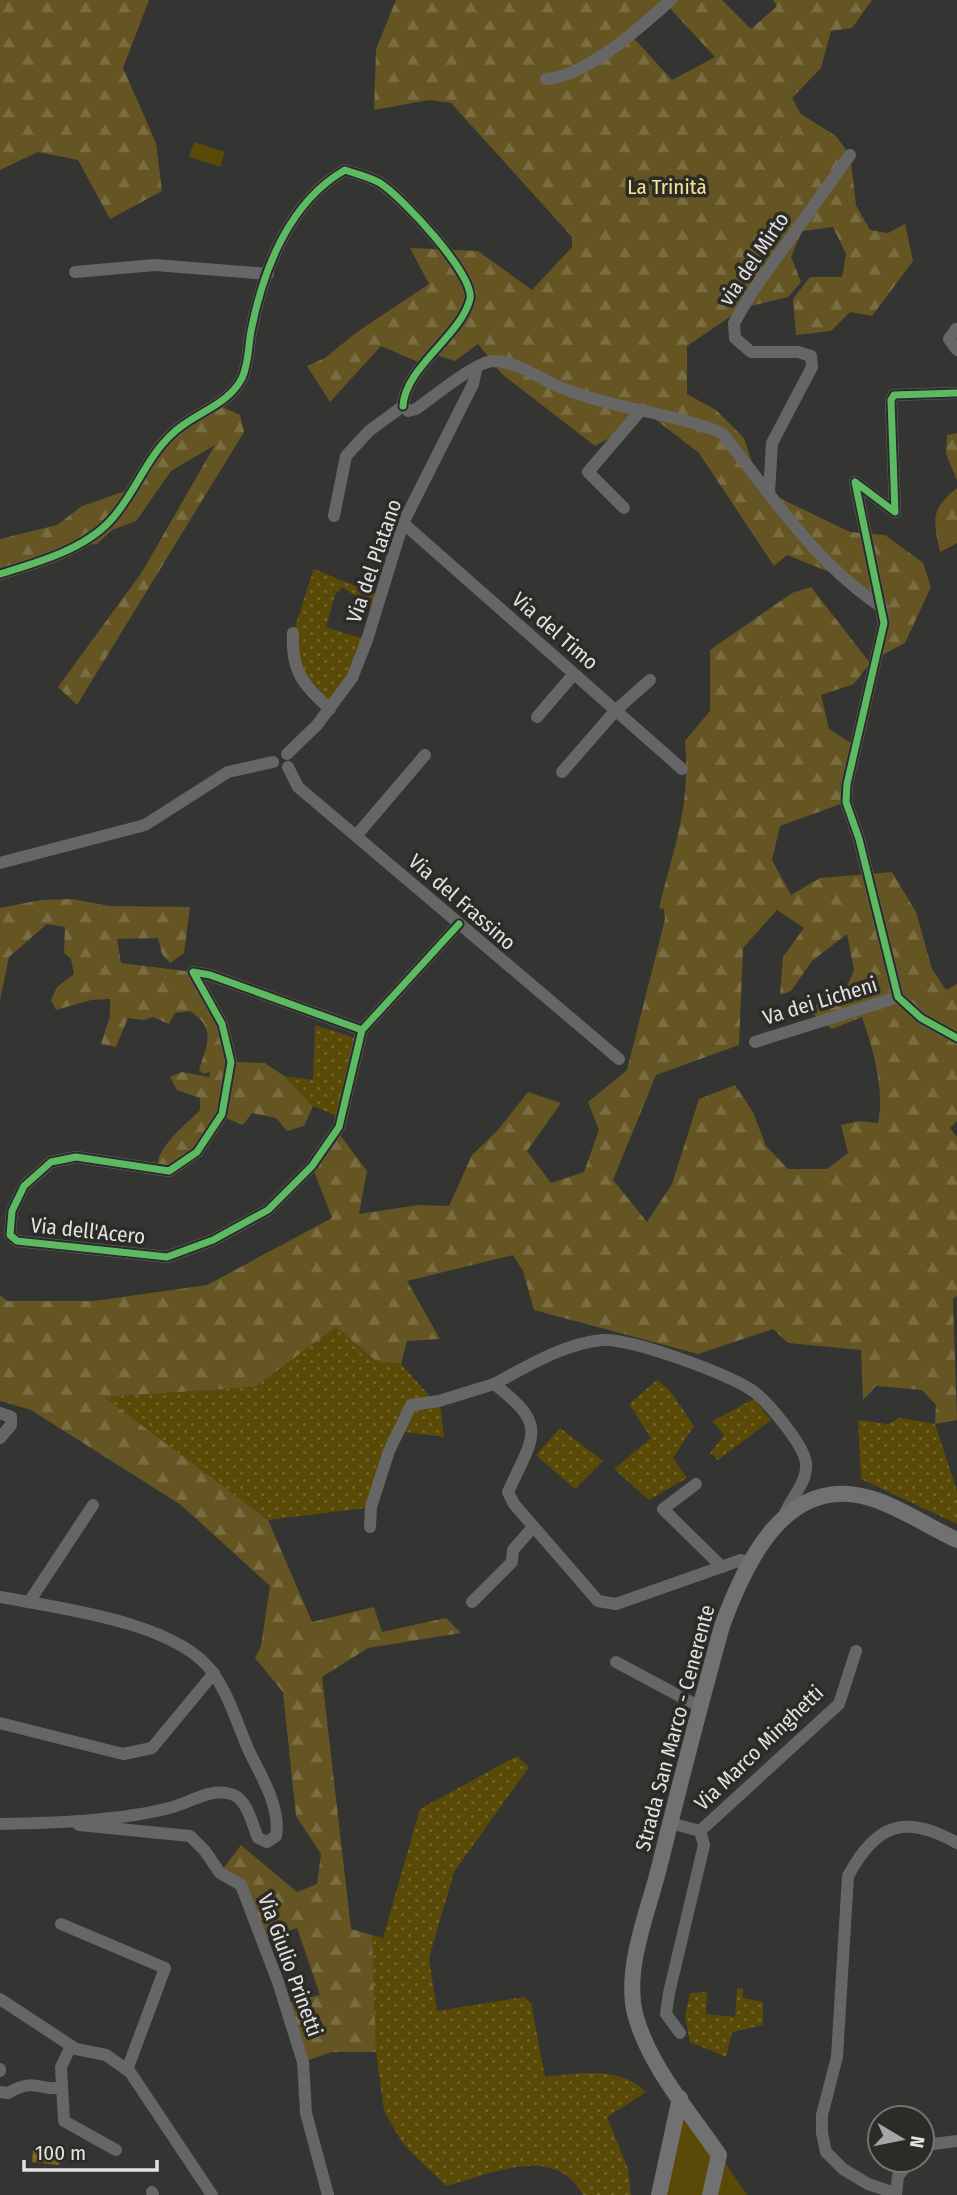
<svg xmlns="http://www.w3.org/2000/svg" width="957" height="2195" font-family="'Fira Sans Condensed',sans-serif">
<style>
.grass{fill:url(#grass-dots)}
.forest{fill:url(#forest-firs);fill-rule:evenodd}
.park{fill:#5a4a07}
.water{fill:url(#water-rules)}
.lines{fill:none;stroke-linecap:round;stroke-linejoin:round}
.minor{stroke:#676666;stroke-width:12}
.major{stroke:#717171;stroke-width:16}
.cycleway-casing{stroke:#2b2b28;stroke-width:11}
.cycleway{stroke:#5cba63;stroke-width:7}
.labels{text-anchor:middle;dominant-baseline:central;stroke-width:7;stroke-linejoin:round;paint-order:stroke}
.park-label{font-size:21px;fill:#fae291;stroke:#2b2b28}
.street-label{font-size:21px;fill:#e3e2e1;stroke:#2b2b28}
</style>
<defs>
<pattern id="grass-dots" width="8" height="8" patternUnits="userSpaceOnUse" patternTransform="scale(1.75)"><rect width="8" height="8" fill="#5a4a07"/><path d="M2 2h.1M6 6h.1" fill="none" stroke="#72642b" stroke-width="1.8" stroke-linecap="round"/></pattern>
<pattern id="forest-firs" width="22" height="20" patternUnits="userSpaceOnUse" patternTransform="scale(1.75)"><rect width="22" height="20" fill="#645522"/><path d="M5 1l3.5 6h-7zM16 11l3.5 6h-7z" fill="#7a6d42"/></pattern>
<pattern id="water-rules" width="6" height="5" patternUnits="userSpaceOnUse" patternTransform="scale(1.75)"><rect width="6" height="5" fill="#766215"/><path d="M0 2.5h6" fill="none" stroke="#897837"/></pattern>
</defs>
<rect width="100%" height="100%" fill="#343433"/>
<g class="grass">
<polygon points="314,569 380,596 376,610 342,587 335,595 326,627 367,640 330,709 297,675 293,633"/>
<polygon points="315,1025 355,1038 337,1116 313,1106 284,1076 313,1080"/>
<polygon points="336,1327 376,1361 401,1364 441,1409 444,1437 406,1432 389,1451 366,1508 268,1520 103,1397 255,1387"/>
<polygon points="657,1380 671,1392 694,1426 673,1458 687,1478 649,1500 614,1469 651,1438 629,1404"/>
<polygon points="754,1399 771,1420 718,1460 710,1453 724,1435 712,1421"/>
<polygon points="899,1418 935,1424 957,1491 957,1524 861,1479 858,1420 888,1424"/>
<polygon points="560,1428 603,1461 575,1489 536,1455"/>
<path d="M517 1756 529 1767 454 1872 429 1958 437 2011 524 1997 531 2003 545 2077C577 2073 621 2066 646 2092L607 2117 628 2169 631 2195H583C555 2143 492 2174 446 2186L403 2144 384 2111 376 2052 372 1935 383 1938 420 1809Z"/>
<polygon points="737,1988 743,1989 743,1998 763,2002 763,2025 732,2032 726,2057 690,2042 685,2016 690,1993 707,1992 706,2014 735,2017"/>
</g>
<g class="forest">
<polygon points="0,0 149,0 123,68 156,143 162,191 110,219 78,160 38,152 0,170"/>
<path d="M396 0H722L751 29 777 6 773 0H872L852 28 831 31 821 68 792 98 801 114 836 136 850 155 856 205 870 230 888 233 905 224 913 261 872 316 850 312 831 331 796 335 793 299 810 277H842L846 254 833 227 802 231 791 257 801 282 788 297 743 308 687 346V394L716 410 744 438 757 478 769 493 850 532 885 535 923 563 931 587 905 643 875 659 881 604 842 577 787 555 774 566 699 453 642 409 622 431 595 446 502 374 478 344 455 361 433 354 425 365 381 346 330 402 307 366 325 358 357 332 429 284 410 248 478 251 532 290 572 247V237L451 103 429 100 374 110 376 49ZM666 4 715 57 672 80 630 34Z"/>
<polygon points="223,407 240,415 244,432 77,705 58,687 142,572 215,445 171,471 136,521 112,530 97,544 76,546 0,574 0,539 57,525 82,506 131,489 189,421"/>
<polygon points="957,433 957,480 946,454 947,435"/>
<path d="M957 488V543L940 552C933 519 930 510 957 488Z"/>
<path d="M811 587 870 663 854 684 821 695 829 729 856 746 846 802 780 826 772 860 791 895 820 878 892 872 916 912 932 969 946 990 957 984V1121L950 1128 957 1137V1296L953 1299 957 1420 935 1424 936 1405 922 1390 876 1386 863 1400 861 1350 788 1343 773 1329 698 1354 534 1310 523 1271 513 1255 407 1281 440 1339 407 1341 401 1364 376 1361 336 1327 255 1387 104 1397 268 1520 312 1622 374 1607 382 1632 446 1618 461 1633 368 1648 322 1677 351 1929 372 1935 376 2052H332L303 2062 286 2003 320 1995 297 1928 262 1939 241 1886 220 1873 241 1845 297 1892 317 1884 321 1854 296 1816 283 1692 255 1658 261 1646 270 1586 181 1505 31 1410 0 1401V1295L7 1301H94L207 1285 332 1218 312 1166 337 1131 367 1171 359 1214 419 1205 449 1206 472 1155 497 1131 528 1092 561 1103 527 1151 551 1183 584 1172 599 1130 588 1102 627 1070 665 919 664 909 659 908C674 847 691 805 685 741L710 711V650L792 593ZM777 910 804 928 783 957 780 995 791 991 812 961 847 934 854 970 847 986 823 992 812 1013 832 1029 862 1017C873 1048 885 1091 878 1123L859 1121 841 1125 848 1153 827 1169H788L766 1146 753 1112 735 1085 699 1099 672 1184 647 1222 613 1180 656 1075 739 1045 743 948Z"/>
<path d="M72 899 109 906 190 907 184 953 170 963 162 954 158 938 117 939 121 963 193 972 222 1024 231 1062 265 1063 284 1076 313 1106 304 1126 287 1131 276 1118 252 1113 243 1125 221 1116 197 1152 158 1170C154 1148 186 1125 200 1110V1098L177 1090 170 1077 182 1072 209 1077 210 1072 203 1074 199 1070C207 1044 217 1029 190 1011L175 1013 169 1024 153 1017 144 1020 128 1018 116 1047 101 1044 110 1016V999L91 1000 56 1010 51 1000 57 987 74 974 71 959 64 953 65 927 47 924 9 957 0 1000V908L41 900Z"/>
</g>
<g class="park">
<polygon points="194,142 225,152 220,167 189,157"/>
<polygon points="681,2108 716,2156 706,2195 663,2195"/>
<polygon points="722,2158 747,2195 713,2195"/>
</g>
<polygon class="water" points="33,2150 61,2152 59,2165 32,2162"/>
<g class="lines">
<g class="minor">
<path d="M546 79C588 76 640 27 671 0"/>
<polyline points="75,272 155,265 268,274"/>
<polyline points="956,329 949,339 957,350"/>
<polyline points="957,393 894,395 891,400 895,512 855,482 884,623 847,784 846,802 859,839 898,997 921,1018 957,1038"/>
<path d="M403 406 408 411 416 409C432 398 475 362 493 361 517 361 540 379 562 388 613 409 671 412 722 433 771 495 816 564 883 608"/>
<polyline points="769,493 772,443 812,367 811,356 798,352 751,352 735,338 734,323 752,292 850,155"/>
<polyline points="624,508 588,472 642,409"/>
<polyline points="334,516 346,456 369,431 403,406"/>
<polyline points="403,523 682,769"/>
<path d="M0 574C36 563 83 550 110 521 134 496 145 459 172 434 193 413 228 406 242 378 249 363 248 347 251 331 263 270 289 202 345 170 356 174 370 177 380 183 401 196 475 275 470 299 461 336 405 367 403 406"/>
<path d="M293 633C291 672 303 684 330 709"/>
<polyline points="537,717 574,674"/>
<polyline points="287,754 317,725 352,678 367,640 403,523 473,384 477,367"/>
<polyline points="288,767 298,787 619,1059"/>
<polyline points="562,772 616,710 650,680"/>
<polyline points="356,836 425,755"/>
<polyline points="0,863 145,825 228,772 273,762"/>
<polyline points="362,1030 339,1127 312,1166 268,1210 213,1240 167,1257 17,1241 10,1235 12,1211 24,1186 51,1162 76,1157 169,1171 197,1152 222,1114 231,1062 222,1024 193,972 210,975 362,1030 459,924"/>
<polyline points="755,1042 898,997"/>
<path d="M494 1384C528 1366 563 1344 602 1340 632 1338 728 1374 753 1391 768 1402 804 1445 806 1463 808 1483 790 1498 784 1516"/>
<polyline points="0,1413 11,1417 11,1425 0,1438"/>
<polyline points="696,1484 663,1509 722,1567"/>
<path d="M370 1527 371 1507 389 1451 411 1405 439 1401 494 1384C549 1426 534 1435 508 1492L514 1504 598 1601 616 1604 741 1560 749 1562"/>
<path d="M0 1597C58 1608 178 1622 213 1673 229 1695 238 1726 249 1751 261 1776 281 1807 276 1836L267 1842 258 1838C252 1824 247 1798 231 1794 210 1788 191 1802 173 1807 122 1821 53 1823 0 1824"/>
<polyline points="29,1602 93,1505"/>
<polyline points="472,1602 512,1562 513,1550 533,1527"/>
<polyline points="616,1662 700,1707"/>
<polyline points="0,1723 123,1754 152,1748 214,1673"/>
<polyline points="670,1823 700,1831 704,1845 669,1993 666,2014 680,2033"/>
<polyline points="79,1825 190,1836 205,1851 220,1873 241,1885 278,1982 303,2062 306,2113 328,2195"/>
<polyline points="700,1831 839,1704 856,1651"/>
<polyline points="61,1924 165,1968 127,2070"/>
<polyline points="0,1999 76,2049 106,2055 130,2072 212,2195"/>
<polyline points="71,2046 61,2067 64,2121 116,2150"/>
<polyline points="0,2069 0,2071"/>
<path d="M0 2092 8 2093C37 2076 41 2093 62 2087"/>
<polyline points="922,2150 933,2144 957,2141"/>
<polyline points="152,2192 153,2195"/>
<path d="M895 2193 868 2184 843 2169 826 2152 822 2133V2115L837 2057 848 1876C876 1824 905 1813 957 1843"/>
<polyline points="896,2195 898,2176 911,2160"/>
</g>
<g class="major">
<polyline points="659,2195 680,2098"/>
<path d="M710 2195 719 2155C689 2111 649 2066 635 2014 624 1968 648 1912 659 1868 679 1787 700 1706 722 1626 745 1563 786 1473 870 1498 900 1507 929 1527 957 1540"/>
</g>
<g class="cycleway-casing">
<g id="cycleway">
<polyline points="957,393 894,395 891,400 895,512 855,482 884,623 847,784 846,802 859,839 898,997 921,1018 957,1038"/>
<path d="M0 574C36 563 83 550 110 521 134 496 145 459 172 434 193 413 228 406 242 378 249 363 248 347 251 331 263 270 289 202 345 170 356 174 370 177 380 183 401 196 475 275 470 299 461 336 405 367 403 406"/>
<polyline points="362,1030 339,1127 312,1166 268,1210 213,1240 167,1257 17,1241 10,1235 12,1211 24,1186 51,1162 76,1157 169,1171 197,1152 222,1114 231,1062 222,1024 193,972 210,975 362,1030 459,924"/>
</g>
</g>
<use href="#cycleway" class="cycleway"/>
</g>
<g class="labels">
<g class="park-label">
<text x="667" y="187">La Trinità</text>
</g>
<g class="street-label">
<text transform="translate(754 259) rotate(-56)">via del Mirto</text>
<text transform="translate(374 561) rotate(-71)">Via del Platano</text>
<text transform="translate(555 631) rotate(41)">Via del Timo</text>
<text transform="translate(462 902) rotate(41)">Via del Frassino</text>
<text transform="translate(820 1001) rotate(-17)">Va dei Licheni</text>
<text transform="translate(88 1231) rotate(6)">Via dell'Acero</text>
<text transform="translate(675 1728) rotate(-75)">Strada San Marco - Cenerente</text>
<text transform="translate(759 1748) rotate(-44)">Via Marco Minghetti</text>
<text transform="translate(290 1965) rotate(70)">Via Giulio Prinetti</text>
</g>
</g>
<g transform="translate(901 2139) rotate(100)"><circle r="33" fill="#2b2b28" stroke="#757472" stroke-width="2"/>
<path d="M0-5L12 26L0 18L-12 26Z" fill="#a6a5a4"/>
<text y="-10" font-size="19" font-weight="bold" text-anchor="middle" fill="#e3e2e1">N</text>
</g>
<path d="M24 2160v10h133v-10" fill="none" stroke="#e3e2e1" stroke-width="3.5"/>
<text x="35" y="2160" font-size="21" fill="#e3e2e1" stroke="#2b2b28" stroke-width="5" paint-order="stroke">100 m</text>
</svg>
